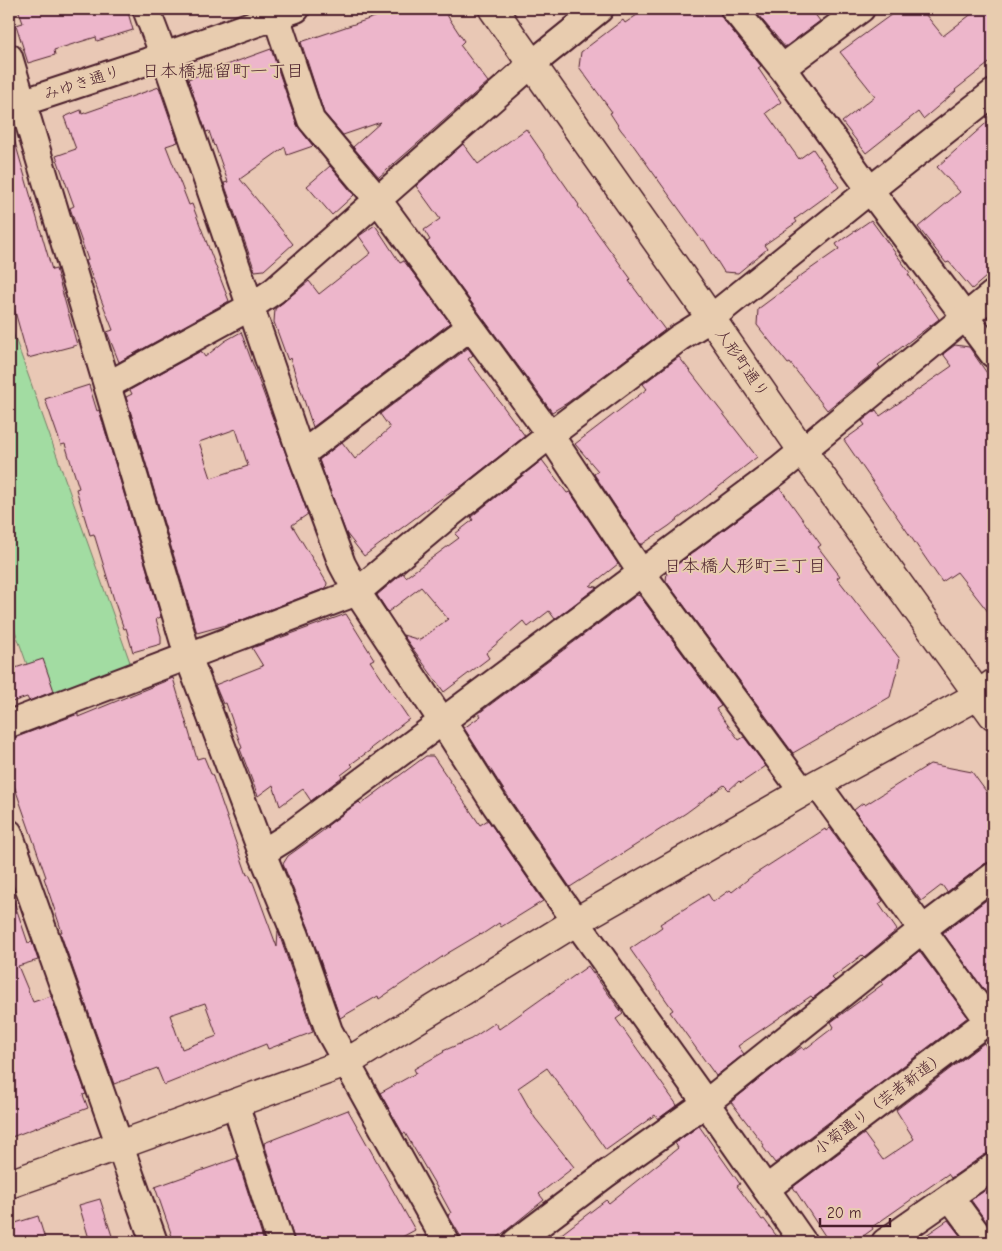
<svg xmlns="http://www.w3.org/2000/svg" width="1002" height="1251" font-family="'Comic Neue','Klee One',sans-serif">
<style>
.green{fill:#a2dca2;stroke:#767e66}
.building{fill:#edb6cb;stroke:#4a1f2b;fill-rule:evenodd}
.lines{fill:none;stroke-linecap:round;stroke-linejoin:round}
.street-casing{stroke:#4a1f2b;stroke-width:30}
.secondary-casing{stroke:#4a1f2b;stroke-width:31}
.street{stroke:#e8ccaf;stroke-width:26}
.secondary{stroke:#e8ccaf;stroke-width:28}
.labels{text-anchor:middle;dominant-baseline:central;stroke-width:4;stroke-linejoin:round;paint-order:stroke}
.street-label{font-size:16px;fill:#4a1f2b;stroke:#e8ccaf}
.neighbourhood-label{font-size:18px;fill:#4a1f2b;stroke:#e8ccaf}
</style>
<rect width="100%" height="100%" fill="#e9c8b5"/>
<filter id="ink" filterUnits="userSpaceOnUse"><feTurbulence type="fractalNoise" baseFrequency=".02" numOctaves="2"/><feDisplacementMap in="SourceGraphic" scale="10" xChannelSelector="R" yChannelSelector="G"/><feConvolveMatrix kernelMatrix="1 2 1 2 8 2 1 2 1" color-interpolation-filters="sRGB"/></filter>
<g filter="url(#ink)">
<polygon class="green" points="9,321 131,665 39,698 9,614"/>
<g class="building">
<polygon points="18,9 127,9 133,30 97,41 96,37 54,50 55,55 28,63 16,25 23,23"/>
<polygon points="389,9 443,9 464,41 460,45 488,82 379,177 353,147 381,122 343,135 324,113 301,42 378,16"/>
<polygon points="646,9 719,9 722,18 761,66 758,68 781,102 766,113 799,159 813,149 839,187 795,219 797,222 764,245 767,249 738,273 724,272 704,240 702,241 631,142 621,130 610,113 612,112 579,67 581,52 623,20 625,23"/>
<polygon points="753,9 811,9 820,21 785,47"/>
<polygon points="899,9 921,9 943,36 978,9 993,9 993,60 955,90 956,91 923,119 918,112 866,153 842,122 875,96 840,52"/>
<polygon points="271,49 297,125 313,146 287,155 285,147 240,179 293,244 264,270 255,271 224,183 228,182 215,145 214,146 209,131 206,132 188,79"/>
<polygon points="159,87 178,142 166,146 189,205 192,204 229,301 119,362 107,332 113,330 86,261 88,260 70,208 74,206 56,156 76,149 64,117 81,110 82,114"/>
<polygon points="993,117 993,271 972,289 949,262 946,263 918,227 960,192 937,167"/>
<polygon points="526,129 579,205 578,206 631,279 629,281 665,330 567,403 552,412 427,242 430,240 424,230 440,219 416,186 463,144 478,164"/>
<polygon points="14,139 52,270 56,269 77,345 28,358 9,290 9,140"/>
<polygon points="330,166 354,195 332,215 307,186"/>
<polygon points="871,220 910,273 908,274 939,319 878,365 880,367 827,410 790,363 788,364 757,325 758,309 797,280 796,279 839,249 836,244"/>
<polygon points="375,225 400,263 404,261 450,323 313,427 290,358 288,360 287,358 274,322 275,309 309,281 319,294 371,253 359,236"/>
<path d="M241 332 308 514 292 525 327 583 326 588 237 622 197 633 126 397 132 394 130 390 201 351 205 357 225 341ZM236 429 248 466 211 478 199 442Z"/>
<polygon points="955,345 969,347 993,382 993,618 957,572 942,582 844,440 865,425 862,421 876,410 880,416 952,366 943,354"/>
<polygon points="468,348 473,355 468,359 525,436 454,492 453,490 364,556 346,533 319,460 342,442 355,459 390,428 380,414"/>
<polygon points="679,357 757,457 669,526 641,545 594,474 598,471 575,444 647,389 643,384"/>
<polygon points="89,385 97,411 99,410 161,617 156,619 161,636 161,644 133,652 126,628 124,629 115,603 94,534 90,535 76,489 79,488 65,444 61,445 45,399"/>
<polygon points="542,460 567,493 570,492 618,564 590,586 597,587 555,619 549,611 528,627 523,621 486,653 489,658 444,692 403,635 420,640 448,619 421,587 388,612 377,595 403,573 406,577 459,538 455,534 473,520 471,517"/>
<polygon points="780,488 821,545 818,547 840,576 837,578 900,659 890,697 793,753 666,581 667,572"/>
<polygon points="637,595 640,596 721,706 716,709 739,740 744,737 766,766 741,783 739,781 729,790 724,785 686,813 570,887 509,798 464,728 481,716 479,713"/>
<polygon points="346,614 374,659 370,661 409,719 371,748 372,749 351,764 353,766 341,775 342,777 311,801 303,789 280,806 273,785 258,796 240,749 242,748 226,703 223,704 215,685 263,666 252,648"/>
<polygon points="43,659 54,691 29,701 27,697 9,703 9,670"/>
<path d="M173 678 197 759 204 757 211 774H212L247 875 249 874 254 885 277 947 278 931 313 1032 268 1049 266 1044 164 1085 157 1068 114 1084 60 932H62L44 878 46 877 9 771V740L78 714V717ZM205 1003 217 1036 182 1049 170 1015Z"/>
<polygon points="426,756 433,756 480,825 488,820 543,901 501,927 499,923 481,935 480,934 448,953 379,999 378,996 340,1018 310,931 283,864 288,856 328,827 327,826 359,802 361,804"/>
<polygon points="930,764 972,772 993,801 993,861 984,864 947,892 942,885 921,901 854,810 863,803 865,805"/>
<polygon points="830,828 883,901 879,904 897,930 864,957 862,955 832,978 835,981 813,998 811,996 738,1046 744,1054 716,1076 670,1012 673,1010 630,949 662,927 660,924 708,894 713,902 730,890 732,892 752,876 825,829 826,831"/>
<polygon points="993,895 993,1002 943,933"/>
<polygon points="12,896 28,943 32,942 38,960 18,966 33,1002 51,996 86,1094 83,1095 88,1108 9,1138 9,897"/>
<polygon points="919,951 968,1017 775,1163 763,1147 764,1145 731,1102 782,1061 802,1047 804,1050 834,1027 831,1022 883,984 882,981"/>
<polygon points="588,966 623,1014 616,1019 677,1105 658,1119 655,1115 606,1150 547,1068 518,1088 535,1118 574,1167 539,1194 544,1200 492,1242 464,1242 448,1215 451,1213 439,1191 405,1133 403,1134 380,1093 416,1073 414,1069 444,1052 443,1051 471,1039 495,1023 499,1029"/>
<polygon points="984,1043 993,1057 993,1152 984,1155 951,1178 948,1174 872,1227 873,1229 855,1242 829,1242 793,1187 864,1134 883,1160 914,1139 896,1110"/>
<polygon points="348,1110 415,1230 393,1242 295,1242 264,1143"/>
<polygon points="699,1126 740,1184 737,1186 762,1220 764,1219 781,1242 551,1242 606,1200 609,1203 678,1148 675,1143"/>
<polygon points="237,1158 264,1242 174,1242 155,1187"/>
<polygon points="993,1185 993,1231 971,1200"/>
<polygon points="100,1199 114,1242 90,1242 79,1205"/>
<polygon points="38,1216 46,1242 13,1242 9,1225"/>
<polygon points="948,1220 965,1242 916,1242"/>
</g>
<g class="lines">
<g class="street-casing">
<g id="street">
<polyline points="146,9 170,72 299,448 342,564 357,592 442,721 496,806 560,899 706,1103 803,1242"/>
<polyline points="734,9 782,68 870,190 993,354"/>
<polyline points="276,16 311,120 378,200 550,435 641,572 803,792"/>
<polyline points="9,57 188,656 262,853 296,936 329,1031 446,1242"/>
<polyline points="782,68 861,9"/>
<polyline points="9,107 164,56 296,9"/>
<polyline points="108,385 250,307 274,291 532,64 600,9"/>
<polyline points="302,454 470,327"/>
<polyline points="9,724 357,592 445,518 550,435 679,338 711,318 870,190 993,93"/>
<polyline points="817,784 993,1027"/>
<polyline points="9,833 154,1242"/>
<polyline points="262,853 286,838 779,470 993,294"/>
<polyline points="235,1103 280,1242"/>
<polyline points="766,1189 993,1017"/>
<polyline points="950,1197 983,1242"/>
<polyline points="516,1242 606,1174 706,1103 923,929 993,876"/>
<polyline points="885,1242 993,1167"/>
</g>
</g>
<g class="secondary-casing">
<g id="secondary">
<polyline points="493,9 692,291 802,450 993,715"/>
<polyline points="9,1184 120,1145 346,1063 575,922 817,784 979,695 993,684"/>
</g>
</g>
<use href="#street" class="street"/>
<use href="#secondary" class="secondary"/>
</g>
</g>
<g class="labels">
<g class="street-label">
<text transform="translate(82 83) rotate(-18)">みゆき通り</text>
<text transform="translate(742 363) rotate(55)">人形町通り</text>
<text transform="translate(880 1103) rotate(-37)">小菊通り（芸者新道）</text>
</g>
<g class="neighbourhood-label">
<text x="223" y="71">日本橋堀留町一丁目</text>
<text x="745" y="566">日本橋人形町三丁目</text>
</g>
</g>
<rect width="1002" height="1251" fill="none" stroke="#e8ccaf" stroke-width="30"/>
<rect x="15" y="15" width="972" height="1221" fill="none" stroke="#4a1f2b" stroke-width="2" filter="url(#ink)"/>
<path d="M820 1218v8h70v-8" fill="none" stroke="#4a1f2b" stroke-width="2.5"/>
<text x="827" y="1218" font-size="15" fill="#4a1f2b" stroke="#e8ccaf" stroke-width="4" paint-order="stroke">20 m</text>
</svg>
